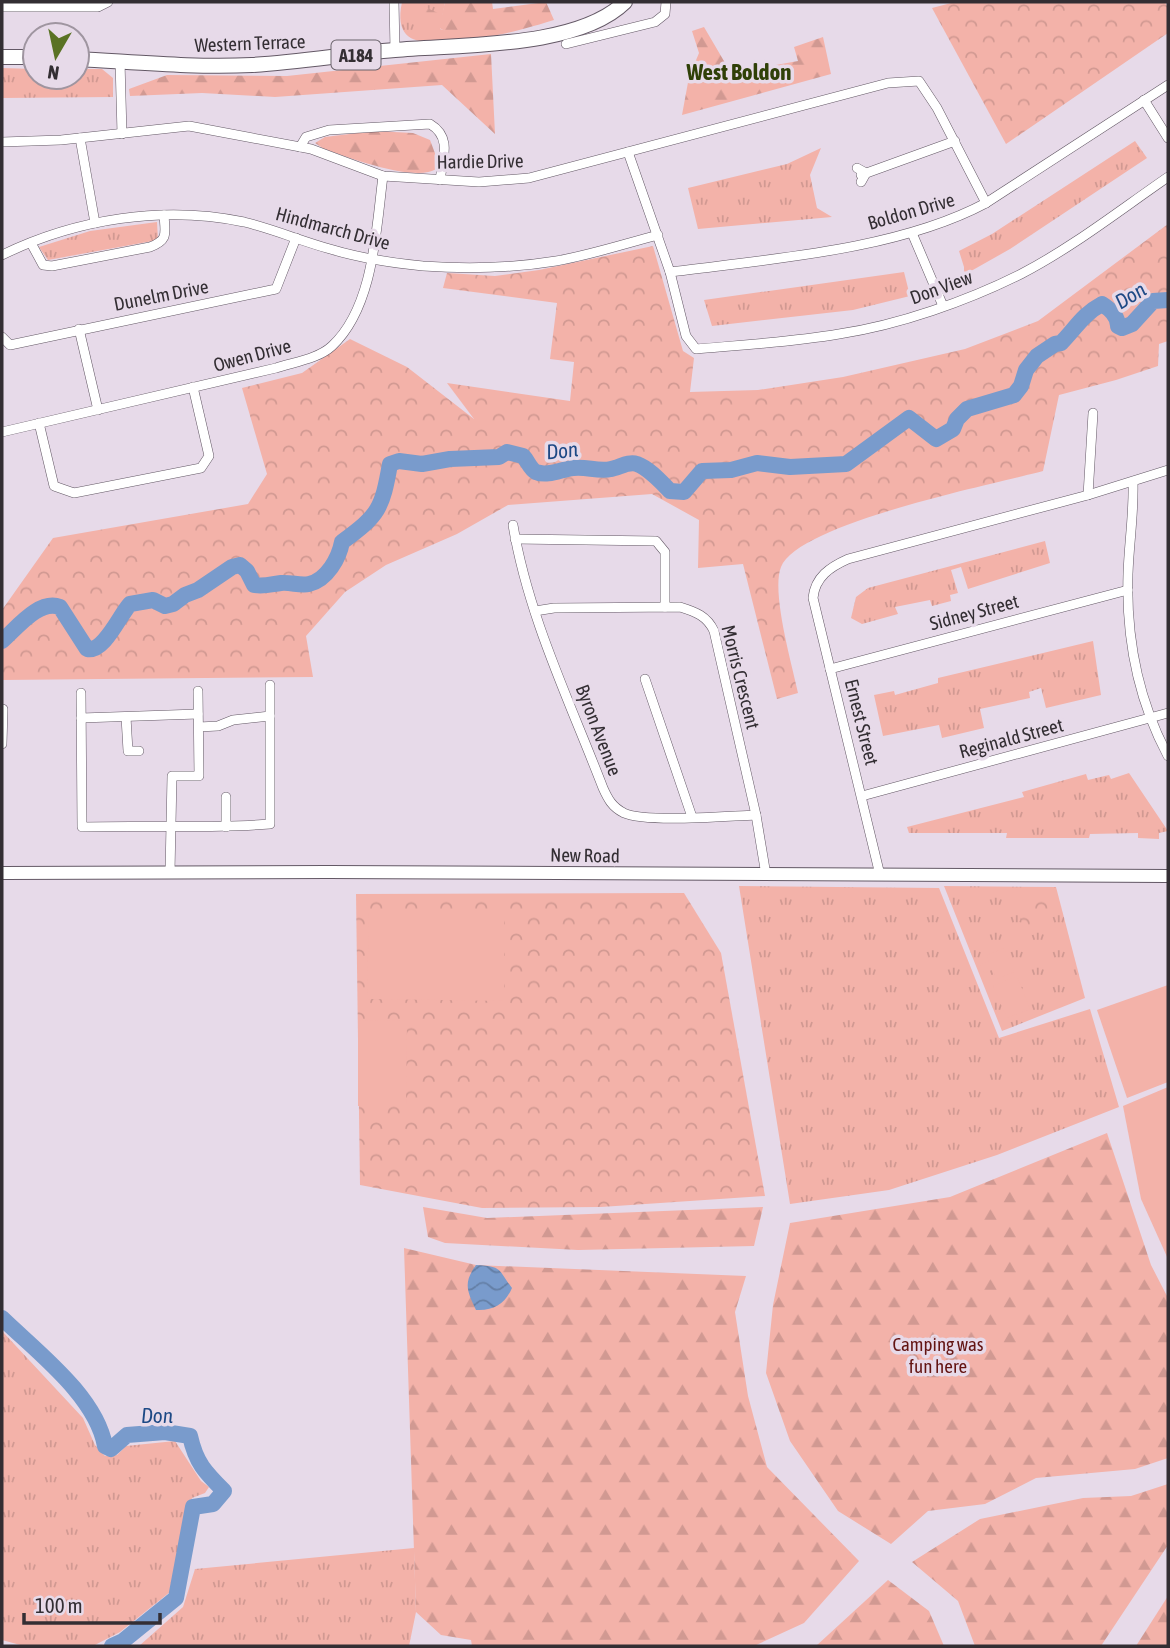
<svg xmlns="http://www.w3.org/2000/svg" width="1170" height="1648" font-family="'Asap Condensed',sans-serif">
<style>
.grass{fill:url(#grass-tufts)}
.forest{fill:url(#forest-firs)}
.park{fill:url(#park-crowns)}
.garden{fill:#f3b2a9}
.water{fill:url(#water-waves)}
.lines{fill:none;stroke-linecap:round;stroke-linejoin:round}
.river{stroke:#799bcc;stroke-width:16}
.street-casing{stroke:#635865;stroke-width:10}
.secondary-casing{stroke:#635865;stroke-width:14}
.primary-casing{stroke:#635865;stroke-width:16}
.street{stroke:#fff;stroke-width:9}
.secondary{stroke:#fff;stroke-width:12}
.primary{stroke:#fff;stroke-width:14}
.labels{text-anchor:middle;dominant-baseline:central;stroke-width:7;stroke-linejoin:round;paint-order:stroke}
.shield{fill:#e7dae9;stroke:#69626a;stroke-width:2}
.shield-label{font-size:18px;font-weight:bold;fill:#332e33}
.street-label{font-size:19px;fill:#332e33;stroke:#e7dae9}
.park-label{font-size:19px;fill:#631412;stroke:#e7dae9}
.water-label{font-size:21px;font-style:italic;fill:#1d4985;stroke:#e7dae9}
.quarter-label{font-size:23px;font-weight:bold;fill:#304008;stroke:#e7dae9}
</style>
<defs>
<pattern id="grass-tufts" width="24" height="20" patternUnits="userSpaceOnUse" patternTransform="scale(1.75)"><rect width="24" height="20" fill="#f3b2a9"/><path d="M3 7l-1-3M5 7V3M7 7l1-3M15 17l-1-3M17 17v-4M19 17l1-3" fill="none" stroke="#d19992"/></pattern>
<pattern id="forest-firs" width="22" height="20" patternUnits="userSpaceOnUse" patternTransform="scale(1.75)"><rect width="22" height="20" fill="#f3b2a9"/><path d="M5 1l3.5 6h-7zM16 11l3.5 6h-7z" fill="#d19992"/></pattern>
<pattern id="park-crowns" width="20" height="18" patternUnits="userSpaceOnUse" patternTransform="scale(1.75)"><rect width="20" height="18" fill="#f3b2a9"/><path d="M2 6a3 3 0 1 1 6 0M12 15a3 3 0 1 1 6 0" fill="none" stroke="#d19992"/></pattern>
<pattern id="water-waves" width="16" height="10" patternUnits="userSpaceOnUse" patternTransform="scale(1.75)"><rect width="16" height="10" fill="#799bcc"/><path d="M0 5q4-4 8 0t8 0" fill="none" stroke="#647fa6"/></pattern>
</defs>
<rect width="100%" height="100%" fill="#e7dae9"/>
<g class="grass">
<path d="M402 2H445L440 29 472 38C437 41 391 55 402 2Z"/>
<polygon points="2,68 35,69 35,77 77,77 77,69 102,69 113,78 113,97 2,98"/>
<polygon points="1135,141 1147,158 1010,249 964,275 964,267 959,251 992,234"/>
<polygon points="821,148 810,175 817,208 832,217 698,229 688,188 787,164"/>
<polygon points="157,222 158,240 48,260 39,247 90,231"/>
<polygon points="904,272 910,296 853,310 712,326 704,300"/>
<polygon points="1045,541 1050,563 968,589 961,567 951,570 958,593 950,595 951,601 932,606 930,600 895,607 898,614 862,624 851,618 856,597 868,588"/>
<polygon points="1093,641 1101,695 1046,708 1041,688 1029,692 1030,698 980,709 984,728 942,738 939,725 883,736 874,695 894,691 895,695 938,683 938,678"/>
<polygon points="1129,773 1168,831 1159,833 1159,839 1138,838 1138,833 1090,834 1089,838 1006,838 1007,833 909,833 907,827 1024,797 1022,792 1086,774 1088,780 1109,775 1111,779"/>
<polygon points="739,886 939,888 999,1038 1090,1009 1119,1107 997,1155 889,1190 790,1204"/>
<polygon points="944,886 1056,887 1085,998 1002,1031"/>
<polygon points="2,1331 83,1418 95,1445 105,1456 117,1455 126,1446 175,1441 201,1481 209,1487 205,1493 192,1498 170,1592 120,1632 93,1646 24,1646 2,1640"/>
<polygon points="414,1548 416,1612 409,1646 139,1646 183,1607 195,1569"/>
</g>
<g class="forest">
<path d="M445 2H492L493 9 546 2 554 20C535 26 491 39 471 38 450 37 432 24 416 12L421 5 442 15Z"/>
<polygon points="704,27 731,73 798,61 794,47 823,37 831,74 682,115 689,77 699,53 692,31"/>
<polygon points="491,54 495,134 442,85 275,97 202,93 130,96 129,89 167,75 287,76"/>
<path d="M374 131 413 133 430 140 436 156V169C416 183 347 157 324 149L315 143 325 137Z"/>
<polygon points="1107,1133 1151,1265 1168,1298 1168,1458 1135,1469 1036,1478 985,1504 928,1511 891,1544 838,1511 790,1441 766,1373 773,1305 790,1223 950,1197"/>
<polygon points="423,1207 487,1218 763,1207 754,1246 578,1250 445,1243 428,1237"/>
<polygon points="404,1248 476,1265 746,1276 735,1312 748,1396 767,1467 859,1561 804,1623 754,1646 472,1646 471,1640 441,1635 416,1612"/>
<polygon points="1168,1484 1168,1545 1101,1646 975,1646 958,1601 912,1562 980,1519 1083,1498 1131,1496"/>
<polygon points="888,1580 929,1611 944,1646 816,1646"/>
<polygon points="1168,1596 1168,1646 1136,1646"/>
</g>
<g class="park">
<polygon points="955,2 1165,2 1168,8 1168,33 1006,144 932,8"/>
<path d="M1168 224V341L1159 344 1158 366 1116 380 1059 395 1043 471C995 484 798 523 781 567 771 592 792 664 798 693L777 699 743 564 698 568 699 520 652 494 508 505 457 534 386 565 345 592 306 636 313 677 2 680V610L53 538 248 504 267 474 242 388 302 373 350 339 407 367 474 419 447 383 570 401 574 362 550 359 557 303 443 288 447 273 495 276 539 270 653 246 683 351 694 358 690 392 758 390 843 377 965 349 1038 321Z"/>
<path d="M1038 889C1064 898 1047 923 1033 935L1025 932 1017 906 1022 897Z"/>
<polygon points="684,893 721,953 765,1196 601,1207 482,1208 360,1185 356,894"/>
</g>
<g class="garden">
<polygon points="369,912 504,912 504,1001 367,999"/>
<polygon points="1004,948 1014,972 997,979 992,970 984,973 980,964 989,961 987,955"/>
<polygon points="1017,976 1030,1009 1007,1018 993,986"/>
<polygon points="1168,985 1168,1082 1127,1098 1097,1010"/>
<polygon points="358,1020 407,1021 406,1106 358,1106"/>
<polygon points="1168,1087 1168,1259 1141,1199 1123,1106"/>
</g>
<path class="water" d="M476 1265C503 1266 498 1270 512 1288 505 1304 494 1311 476 1310 467 1291 463 1283 476 1265Z"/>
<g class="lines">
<g class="river">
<path d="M2 641C17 628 39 599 60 607L87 649C104 653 119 616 130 604L153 600 165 606 173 604 185 595 198 590 232 567 240 565 247 571 254 585C264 587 272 584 281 583 291 582 300 586 309 584 327 580 339 558 342 542 379 515 382 509 390 464L399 461 422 464 450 459 499 457 507 452 523 456C528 461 530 469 536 472 548 477 562 469 573 468 586 466 598 472 611 469 619 468 628 461 637 464 650 469 661 482 670 491L684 492 702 471 731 470 757 463 790 467 846 464 909 418 936 439 953 429 957 419 967 409 1014 395 1021 386 1026 370 1037 356 1055 344 1061 343C1075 329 1083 314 1102 304 1110 309 1118 317 1118 326L1122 328 1132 324 1153 301 1168 300"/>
<path d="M2 1318C37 1352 96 1396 105 1446L111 1449 127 1435 165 1432 190 1436C196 1463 205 1472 224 1491L213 1504 193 1507 176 1598 123 1641 112 1646"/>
</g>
<g class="street-casing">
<g id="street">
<polyline points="394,2 395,50"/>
<polyline points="2,7 98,7 108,2"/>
<polyline points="566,44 655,22 665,14 666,2"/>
<polyline points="120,61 122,134"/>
<polyline points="1144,100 1168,138"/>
<polyline points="80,138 95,223"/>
<polyline points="2,142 61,140 189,126 311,149 383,176 479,182 529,178 888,83 919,81 937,108 986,203"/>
<path d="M300 147 306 137 329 130 430 124C452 137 443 158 440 180"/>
<path d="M628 152 670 272 686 336 696 349C743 345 792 342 839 334 899 325 967 301 1021 274 1073 247 1120 210 1168 177"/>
<polyline points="857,168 866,173 861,182"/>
<polyline points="861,175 955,141"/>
<polyline points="912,233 943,306"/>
<path d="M31 243 43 265 52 266 150 247C169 240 165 233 164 215"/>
<path d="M2 255C76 219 163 205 244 222 273 229 301 241 330 249 360 258 392 263 423 266 466 269 513 268 556 261 590 255 624 244 658 235"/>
<path d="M670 272C770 259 898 250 986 203L1168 85"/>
<polyline points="79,329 98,410"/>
<polyline points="2,337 10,345 276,289 296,238"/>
<polyline points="39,423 54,486 74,493 201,468 209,456 193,387"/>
<path d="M2 432 276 368C294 362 318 359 332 346 374 307 376 229 383 176"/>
<path d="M1133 482C1134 513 1129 543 1128 574 1126 638 1138 700 1168 756"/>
<polyline points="1088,495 1093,413"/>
<path d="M513 525C528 616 570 702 603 788 608 799 612 807 624 813 646 823 727 816 756 815"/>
<polyline points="515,539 656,541 665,552 665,607"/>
<path d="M535 611 554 608 680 607C696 612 707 616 714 631L756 815 766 875"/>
<polyline points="830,669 1128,590"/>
<polyline points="645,679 692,817"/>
<path d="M81 693 82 827C145 825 208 829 270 824V685"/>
<polyline points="126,717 128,751 139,751"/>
<polyline points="81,718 198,714"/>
<polyline points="199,727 218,726 233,720 270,716"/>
<polyline points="2,744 3,709"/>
<polyline points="862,796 1168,713"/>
<polyline points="226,827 226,797"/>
<polyline points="170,872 172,776 199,776 198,691"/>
<path d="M880 875 813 598C815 577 830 567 848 559L1088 495 1168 470"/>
</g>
</g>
<g class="secondary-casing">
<polyline id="secondary" points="2,873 328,872 1168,876"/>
</g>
<g class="primary-casing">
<g id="primary">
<polyline points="2,57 35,57"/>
<path d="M77 59C135 62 195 68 252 65 300 62 347 54 395 50 459 44 577 49 625 2"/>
</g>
</g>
<use href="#street" class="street"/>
<use href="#secondary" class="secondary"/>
<use href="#primary" class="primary"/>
</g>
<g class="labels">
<rect class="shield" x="331.5" y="40.5" width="49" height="29" rx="5"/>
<g class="shield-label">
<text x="356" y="55">A184</text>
</g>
<g class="street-label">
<text transform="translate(250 43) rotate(-2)">Western Terrace</text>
<text transform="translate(480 161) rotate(-1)">Hardie Drive</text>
<text transform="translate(911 211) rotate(-16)">Boldon Drive</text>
<text transform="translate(333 228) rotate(15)">Hindmarch Drive</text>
<text transform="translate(941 287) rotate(-20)">Don View</text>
<text transform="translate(161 295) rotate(-11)">Dunelm Drive</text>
<text transform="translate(252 355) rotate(-15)">Owen Drive</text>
<text transform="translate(974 612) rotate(-15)">Sidney Street</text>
<text transform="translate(741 677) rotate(76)">Morris Crescent</text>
<text transform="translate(862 722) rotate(76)">Ernest Street</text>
<text transform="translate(599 730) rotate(69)">Byron Avenue</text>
<text transform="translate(1011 738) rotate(-15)">Reginald Street</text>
<text transform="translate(585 855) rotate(1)">New Road</text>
</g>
<g class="park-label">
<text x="938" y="1344">Camping was<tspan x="938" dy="22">fun here</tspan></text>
</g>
<g class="water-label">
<text transform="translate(1130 295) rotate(-31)">Don</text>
<text transform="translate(562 450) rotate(-6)">Don</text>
<text x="157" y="1415">Don</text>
</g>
<g class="quarter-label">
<text x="739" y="72">West Boldon</text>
</g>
</g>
<rect width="1170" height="1648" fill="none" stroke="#332e33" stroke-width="7"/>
<g transform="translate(56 56) rotate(189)"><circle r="33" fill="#e7dae9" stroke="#9f95a0" stroke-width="2"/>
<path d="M0-5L12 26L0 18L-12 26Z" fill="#5a7224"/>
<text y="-10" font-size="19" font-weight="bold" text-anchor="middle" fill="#332e33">N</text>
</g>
<path d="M24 1613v10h136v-10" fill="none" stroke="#332e33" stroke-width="3.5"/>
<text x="35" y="1613" font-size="21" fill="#332e33" stroke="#e7dae9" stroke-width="5" paint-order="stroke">100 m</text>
</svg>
